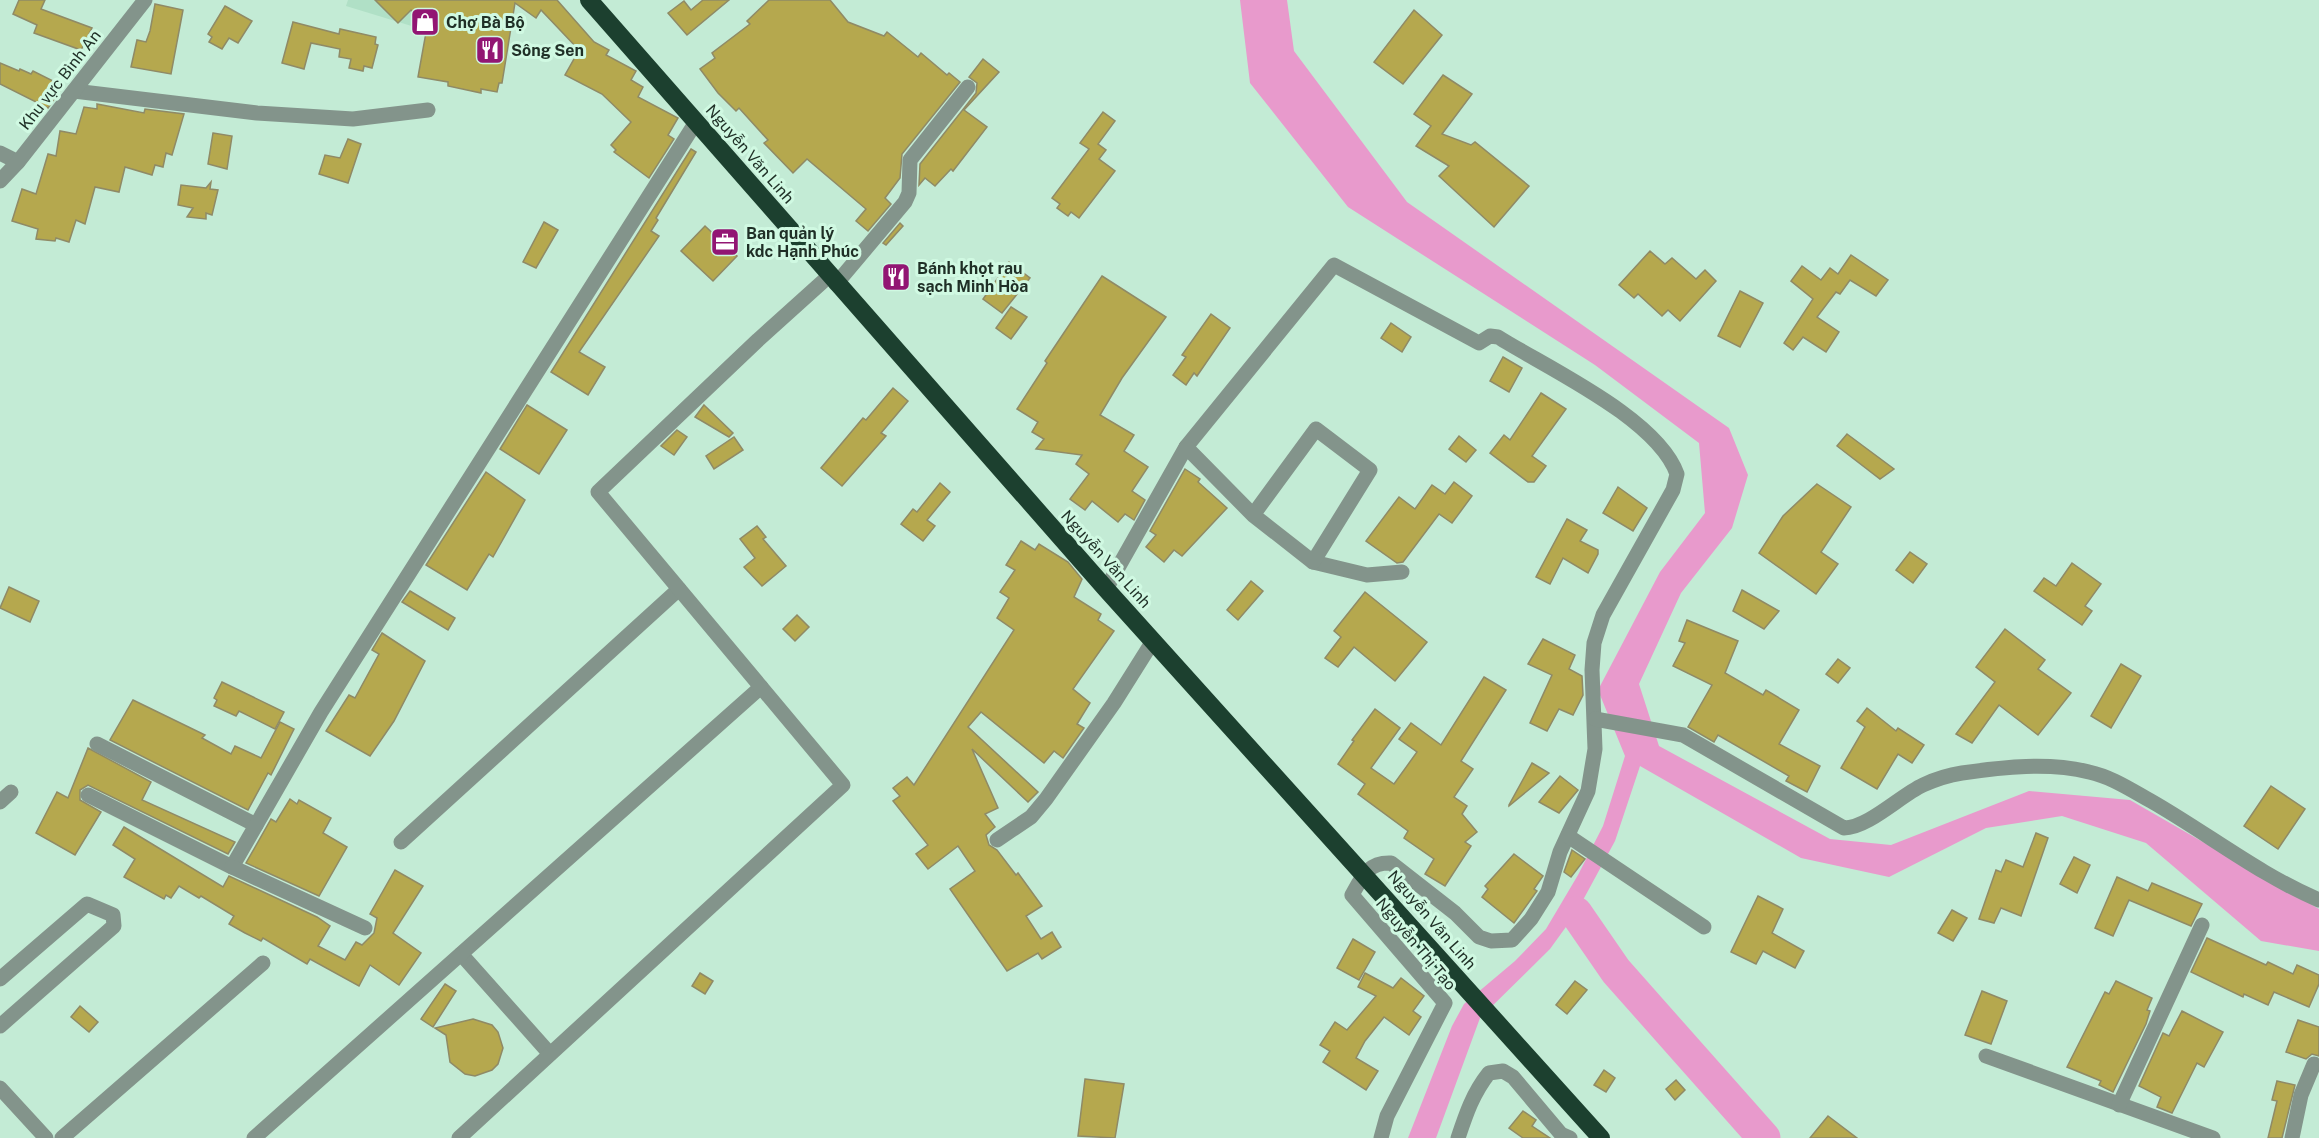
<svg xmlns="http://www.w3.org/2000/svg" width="2319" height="1138" font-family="'Public Sans',sans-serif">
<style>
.built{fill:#b0e0c6}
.water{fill:#e89acc}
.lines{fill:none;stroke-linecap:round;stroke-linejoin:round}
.river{stroke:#e89acc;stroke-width:33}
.building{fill:#b5a84e;stroke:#8f8a66;stroke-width:1.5}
.minor{stroke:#83948b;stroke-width:15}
.highway{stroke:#1c402f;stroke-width:18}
.labels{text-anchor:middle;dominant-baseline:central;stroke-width:6;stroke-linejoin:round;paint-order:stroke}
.poi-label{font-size:16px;font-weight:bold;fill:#1f2f26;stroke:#d0f9e2;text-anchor:start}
.street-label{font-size:16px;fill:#1f2f26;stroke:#d0f9e2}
</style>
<rect width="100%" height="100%" fill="#c3ebd5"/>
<polygon class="built" points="348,0 464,0 441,35 346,6"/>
<polygon class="water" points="1240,0 1287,0 1294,51 1407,202 1729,428 1748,475 1732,528 1681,593 1639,684 1659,746 1830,839 1891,845 2029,791 2130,800 2319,909 2319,951 2261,941 2146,843 2062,816 1986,828 1889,877 1801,858 1640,766 1615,841 1576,913 1550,949 1480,1018 1436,1138 1408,1138 1452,1026 1464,1004 1515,961 1546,929 1578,875 1603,826 1625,756 1598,690 1660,572 1705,513 1699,443 1595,365 1348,207 1250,83"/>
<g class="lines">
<polyline class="river" points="1576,913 1616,971 1764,1138"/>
</g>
<g class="building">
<polygon points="19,0 45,0 41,9 92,28 81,50 34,33 37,25 13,14"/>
<polygon points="375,0 557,0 594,42 609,50 606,55 636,71 631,80 643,87 638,97 678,118 668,135 674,139 649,178 614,152 616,150 611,145 631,122 602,94 565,75 579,50 541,10 536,18 515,3 502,83 499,83 497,92 481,89 481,93 448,86 448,82 418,77 427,27 411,10 398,23"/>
<polygon points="703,0 729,0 687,35 668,13 684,1 691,10"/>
<polygon points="769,0 830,0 848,22 884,36 887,32 918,57 921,53 947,75 949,73 960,82 902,154 900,178 885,198 891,204 868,231 856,221 866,209 807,159 793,173 764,143 768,140 739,108 736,111 718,93 700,69 715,58 712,53 750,24 747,21"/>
<polygon points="155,4 183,10 171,74 131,67 137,40 146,42 150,31"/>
<polygon points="225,6 252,21 238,43 229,38 222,49 209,42 212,37 208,34"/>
<polygon points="1414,10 1442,35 1403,84 1374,62"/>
<polygon points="293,22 339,34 340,29 376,37 375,44 378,45 372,68 364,66 363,71 349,68 351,59 339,57 340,49 311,43 304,69 282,63"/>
<polygon points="983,59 999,72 964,110 987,127 953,171 951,169 935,186 925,178 919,185 920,164 976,93 977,83 969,77"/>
<polygon points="0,63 19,71 20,69 31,74 33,71 63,86 48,108 0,84"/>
<polygon points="1443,75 1472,94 1442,134 1471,145 1475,142 1529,186 1494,227 1439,176 1449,166 1416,146 1431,126 1414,114"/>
<polygon points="97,104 144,113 145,109 184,114 172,155 166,153 163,167 155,165 152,175 125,167 119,192 95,187 85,224 76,220 69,242 56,238 55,241 36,239 38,229 12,221 22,189 36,194 48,154 56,156 60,131 76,134 84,107 97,109"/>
<polygon points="1103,112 1115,121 1098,144 1106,150 1099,159 1115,171 1079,218 1071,212 1068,216 1057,208 1060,204 1052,198 1089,149 1080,143"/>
<polygon points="213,133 232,136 227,169 208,164"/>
<polygon points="348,139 361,144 348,183 319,174 325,155 340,158"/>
<polygon points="691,149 696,152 656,218 658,220 651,231 659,236 579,352 605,367 588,395 551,372"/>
<polygon points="211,182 210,189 218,190 212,215 206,213 206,219 187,217 193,208 178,205 181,185 206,188"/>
<polygon points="544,222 558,230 536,268 523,262"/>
<polygon points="900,223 903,226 886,245 883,243"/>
<polygon points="705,226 737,256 713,281 681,251"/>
<polygon points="1650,251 1665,264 1672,258 1696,279 1705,270 1716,281 1680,321 1668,310 1662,316 1638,294 1634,298 1619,285"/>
<polygon points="1851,255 1888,280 1876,296 1850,280 1840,294 1836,292 1817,317 1839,332 1826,352 1803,337 1793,350 1784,343 1813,299 1791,281 1802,266 1821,280 1830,268 1838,274"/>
<polygon points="1009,262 1030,278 1002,313 983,299"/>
<polygon points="1102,276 1166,317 1122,378 1100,415 1134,435 1124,451 1148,467 1132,491 1145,500 1134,520 1125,514 1118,522 1092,501 1085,510 1070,499 1089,474 1076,464 1082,455 1036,449 1044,439 1032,432 1038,422 1017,409 1047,363 1045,361"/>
<polygon points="1740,291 1763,303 1740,347 1718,336"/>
<polygon points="1011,307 1027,317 1011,339 996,328"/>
<polygon points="1211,314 1230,328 1197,376 1194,373 1186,385 1173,375 1186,357 1182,355"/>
<polygon points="1391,323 1411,337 1402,352 1381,338"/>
<polygon points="1503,357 1522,368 1509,392 1490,381"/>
<polygon points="893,388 908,401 881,433 886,436 842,486 821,468 863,418 866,420"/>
<polygon points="1541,393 1566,409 1532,456 1546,466 1534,482 1528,482 1490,453 1504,435 1510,440"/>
<polygon points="527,405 567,430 539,474 500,449"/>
<polygon points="704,405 733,433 729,437 695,417"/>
<polygon points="677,430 687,437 674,455 661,446"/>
<polygon points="1847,434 1894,469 1880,479 1837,446"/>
<polygon points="1459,436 1476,450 1466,462 1449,449"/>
<polygon points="734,437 743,450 714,469 706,456"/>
<polygon points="1185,469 1200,479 1198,482 1227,508 1182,556 1174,550 1164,562 1146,547 1156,535 1150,531"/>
<polygon points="486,472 525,500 493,557 489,554 467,590 426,565"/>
<polygon points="1454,482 1472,496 1452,523 1439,514 1403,562 1397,563 1366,541 1399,497 1415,509 1432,485 1445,494"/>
<polygon points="940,483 950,492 927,520 935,526 923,541 901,524 913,509 917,512"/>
<polygon points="1817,484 1851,507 1821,552 1838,564 1816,594 1759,553 1783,516"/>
<polygon points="1618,487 1647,508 1633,531 1603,513"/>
<polygon points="1567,519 1587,530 1580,541 1598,550 1598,554 1588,573 1563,558 1550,584 1536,577"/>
<polygon points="757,526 766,537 763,539 786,566 762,586 744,567 755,558 740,539"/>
<polygon points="1021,541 1035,550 1039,544 1068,562 1082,579 1074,597 1101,614 1098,620 1114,631 1073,689 1090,703 1077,724 1084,728 1063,758 1054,751 1044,763 981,712 968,727 1038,792 1028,802 972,749 998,808 985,814 995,827 986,835 989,845 997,850 1016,875 1018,873 1042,906 1026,916 1041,939 1052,932 1061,947 1042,959 1038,953 1007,971 950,889 975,871 958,846 928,869 916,854 928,845 893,801 900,796 893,788 907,777 914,785 1014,630 997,618 1009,598 1000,592 1015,570 1006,565"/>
<polygon points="1910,552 1927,564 1913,583 1896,570"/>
<polygon points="2072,563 2101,584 2085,606 2092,611 2082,625 2034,591 2044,578 2056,586"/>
<polygon points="1251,581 1263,591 1238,620 1227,610"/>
<polygon points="9,587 39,601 30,622 0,608"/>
<polygon points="1742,590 1779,611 1764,629 1733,611"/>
<polygon points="410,591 455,618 448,630 402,602"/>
<polygon points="1365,592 1427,642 1395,681 1354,647 1338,667 1325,658 1341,637 1334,631"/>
<polygon points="797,615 809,627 795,641 783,629"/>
<polygon points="1687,620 1738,641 1725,673 1763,695 1766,690 1799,710 1779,744 1820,766 1807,792 1786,781 1789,776 1718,735 1714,742 1688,727 1712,685 1673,666 1685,643 1679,641"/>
<polygon points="2005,629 2045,660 2038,669 2071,693 2038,735 1999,705 1972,743 1956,734 1995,682 1976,667"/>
<polygon points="382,633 425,661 394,721 370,756 326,731 349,695 355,698 379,654 372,650"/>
<polygon points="1543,639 1575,655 1569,669 1582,676 1583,695 1573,715 1559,709 1547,731 1530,723 1552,675 1528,664"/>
<polygon points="1838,659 1850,668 1838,683 1826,674"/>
<polygon points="2121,664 2141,676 2111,728 2091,716"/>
<polygon points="1484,677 1506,690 1461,761 1473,769 1454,797 1467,806 1462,814 1477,832 1465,842 1471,846 1445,886 1425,874 1434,859 1404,838 1408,831 1358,794 1365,784 1338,764 1354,741 1352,740 1375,709 1400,728 1371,768 1394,784 1417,752 1399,739 1411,723 1441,745"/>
<polygon points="222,682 284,712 275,729 239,711 236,716 214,706 217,700 214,698"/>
<polygon points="133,700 205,735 202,738 231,754 235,746 261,758 280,722 294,729 271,775 268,773 248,810 110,740"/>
<polygon points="1867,708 1896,731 1898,728 1924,745 1912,763 1898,754 1877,789 1841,768 1865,727 1857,721"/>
<polygon points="88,748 151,782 142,800 235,842 228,854 88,785 80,790 80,800 101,812 75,855 36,833 57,792 68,798"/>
<polygon points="1532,763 1549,773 1509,806 1509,805"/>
<polygon points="1560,776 1578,790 1559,813 1539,802"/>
<polygon points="2271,786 2305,809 2278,849 2244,826"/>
<polygon points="290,799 297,804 299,800 331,818 323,833 347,847 319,896 246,863 271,819 276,822"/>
<polygon points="124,827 223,887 229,876 317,917 330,926 318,946 345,960 356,942 362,945 374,933 377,918 370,914 395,870 423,886 393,933 421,953 399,985 370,965 359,986 310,959 307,964 263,938 261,941 245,933 229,924 234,916 201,896 199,898 179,886 171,898 166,895 164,899 124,877 135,859 113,845"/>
<polygon points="2036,833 2048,838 2021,916 2001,908 1994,923 1979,919 1996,870 2001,872 2006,860 2023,867"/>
<polygon points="1572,850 1585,859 1571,877 1564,872"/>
<polygon points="1514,854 1543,876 1534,889 1537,891 1514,923 1482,897 1488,889 1485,886"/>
<polygon points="2074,857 2090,865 2077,893 2060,884"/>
<polygon points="2117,877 2148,891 2152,883 2202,904 2191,926 2129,900 2113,936 2095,928"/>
<polygon points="1758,896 1783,909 1772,933 1804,951 1795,968 1763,951 1756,964 1731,952"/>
<polygon points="1952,910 1967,918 1953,941 1938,933"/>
<polygon points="2207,938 2266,965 2268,962 2293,974 2297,965 2319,975 2319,984 2309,1007 2274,992 2268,1005 2244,994 2243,997 2191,972"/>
<polygon points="1353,939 1375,952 1359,980 1337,968"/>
<polygon points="700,973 713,981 705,994 692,986"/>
<polygon points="1365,973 1393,988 1401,978 1424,996 1413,1011 1421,1017 1409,1035 1384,1017 1365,1041 1356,1058 1378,1071 1366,1090 1323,1062 1330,1051 1320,1045 1335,1022 1347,1030 1376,996 1358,987"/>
<polygon points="1575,981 1587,990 1567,1014 1556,1005"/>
<polygon points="2116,981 2152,998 2147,1010 2150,1011 2146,1024 2113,1092 2099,1085 2101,1081 2067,1067 2105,992 2109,994"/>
<polygon points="445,984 456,991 433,1027 421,1019"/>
<polygon points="1982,991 2007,1001 1991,1044 1965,1035"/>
<polygon points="80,1006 98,1022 89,1032 71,1017"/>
<polygon points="2182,1011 2223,1032 2204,1067 2197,1063 2172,1113 2157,1107 2161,1097 2139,1086 2163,1033 2169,1036"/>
<polygon points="473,1019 492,1025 498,1032 503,1048 498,1064 492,1070 475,1076 465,1074 450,1062 446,1035 435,1028"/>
<polygon points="2298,1020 2319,1027 2319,1056 2312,1054 2306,1059 2286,1052"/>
<polygon points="1604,1070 1615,1078 1606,1092 1594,1085"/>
<polygon points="1085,1079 1124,1084 1115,1138 1078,1136"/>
<polygon points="1676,1080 1685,1090 1675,1100 1666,1089"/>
<polygon points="2277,1081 2295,1085 2282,1138 2268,1138 2277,1101 2272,1100"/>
<polygon points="1523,1111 1536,1120 1532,1126 1550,1138 1523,1138 1509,1128"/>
<polygon points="1828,1116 1857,1138 1810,1138"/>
</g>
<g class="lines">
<g class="minor">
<polyline points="74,91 257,113 353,119 428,110"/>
<polyline points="0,153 18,162"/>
<polyline points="0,181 18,162 145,0"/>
<polyline points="836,284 905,202 909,193 910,160 968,87"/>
<path d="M1186 447 1334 265 1479 343 1490 336 1498 337C1547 368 1657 418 1677 474L1673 490 1603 615 1594 643 1592 670 1595 749 1588 791 1560 852 1548 892 1531 919 1512 940 1491 941 1479 937 1455 913 1391 863C1368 862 1362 877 1352 895L1445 1003 1387 1116 1381 1138"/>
<polyline points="1313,562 1367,575 1402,572"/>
<polyline points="1106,589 1186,447 1253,515 1316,429 1370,470 1313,562 1253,515"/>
<path d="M1595 719 1683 735 1844 828C1868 828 1901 795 1923 785 1936 779 1949 775 1962 773 2003 767 2049 762 2089 772 2112 777 2131 790 2151 801 2207 833 2260 875 2319 900"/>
<polyline points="97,744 256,825"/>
<polyline points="88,795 232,867 321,712 696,122"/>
<polyline points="0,802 11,792"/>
<polyline points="1568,836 1704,927"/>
<polyline points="997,840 1031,817 1046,799 1114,703 1153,641"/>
<polyline points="401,842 679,589"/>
<polyline points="232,867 365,928"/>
<polyline points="461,954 550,1054"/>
<polyline points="0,979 87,904 113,915 114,926 0,1026"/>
<polyline points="1986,1056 2213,1138"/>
<polyline points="0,1088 46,1138"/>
<polyline points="2119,1105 2202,925"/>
<polyline points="62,1138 263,963"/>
<polyline points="254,1138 761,687"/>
<polyline points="459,1138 843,785 598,492 758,340 829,276"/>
<path d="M1458 1138C1466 1114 1473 1093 1489 1073L1503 1071 1513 1077 1561 1134 1570 1138"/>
<polyline points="2292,1138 2301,1095 2314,1064"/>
</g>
<polyline class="highway" points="589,0 1106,589 1601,1138"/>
</g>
<defs>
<g id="shop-square" transform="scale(1.5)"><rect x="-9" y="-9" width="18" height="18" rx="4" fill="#921673" stroke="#d0f9e2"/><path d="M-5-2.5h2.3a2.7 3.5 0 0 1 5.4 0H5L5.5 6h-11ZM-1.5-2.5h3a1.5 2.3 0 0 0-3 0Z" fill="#fff"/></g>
<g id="restaurant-square" transform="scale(1.5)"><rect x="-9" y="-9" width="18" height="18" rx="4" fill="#921673" stroke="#d0f9e2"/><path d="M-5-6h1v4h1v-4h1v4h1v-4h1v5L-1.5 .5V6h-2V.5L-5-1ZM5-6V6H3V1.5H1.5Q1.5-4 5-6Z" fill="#fff"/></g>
<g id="office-square" transform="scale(1.5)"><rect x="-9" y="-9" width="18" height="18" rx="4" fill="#921673" stroke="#d0f9e2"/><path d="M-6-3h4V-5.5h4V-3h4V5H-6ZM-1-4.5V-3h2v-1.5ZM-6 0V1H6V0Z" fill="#fff"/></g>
</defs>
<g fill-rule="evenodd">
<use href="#shop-square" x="425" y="22"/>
<use href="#restaurant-square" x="490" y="50"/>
<use href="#office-square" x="725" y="242"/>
<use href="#restaurant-square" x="896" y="277"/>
</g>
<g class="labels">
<g class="poi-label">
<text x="446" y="22">Chợ Bà Bộ</text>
<text x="511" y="50">Sông Sen</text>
<text x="746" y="233">Ban quản lý<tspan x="746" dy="18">kdc Hạnh Phúc</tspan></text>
<text x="917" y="268">Bánh khọt rau<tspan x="917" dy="18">sạch Minh Hòa</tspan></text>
</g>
<g class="street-label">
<text transform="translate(60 80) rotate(-52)">Khu vực Bình An</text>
<text transform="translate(750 154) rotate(49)">Nguyễn Văn Linh</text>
<text transform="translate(1106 559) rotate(48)">Nguyễn Văn Linh</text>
<text transform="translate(1432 920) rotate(49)">Nguyễn Văn Linh</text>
<text transform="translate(1416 944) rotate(50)">Nguyễn Thị Tạo</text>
</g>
</g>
</svg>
